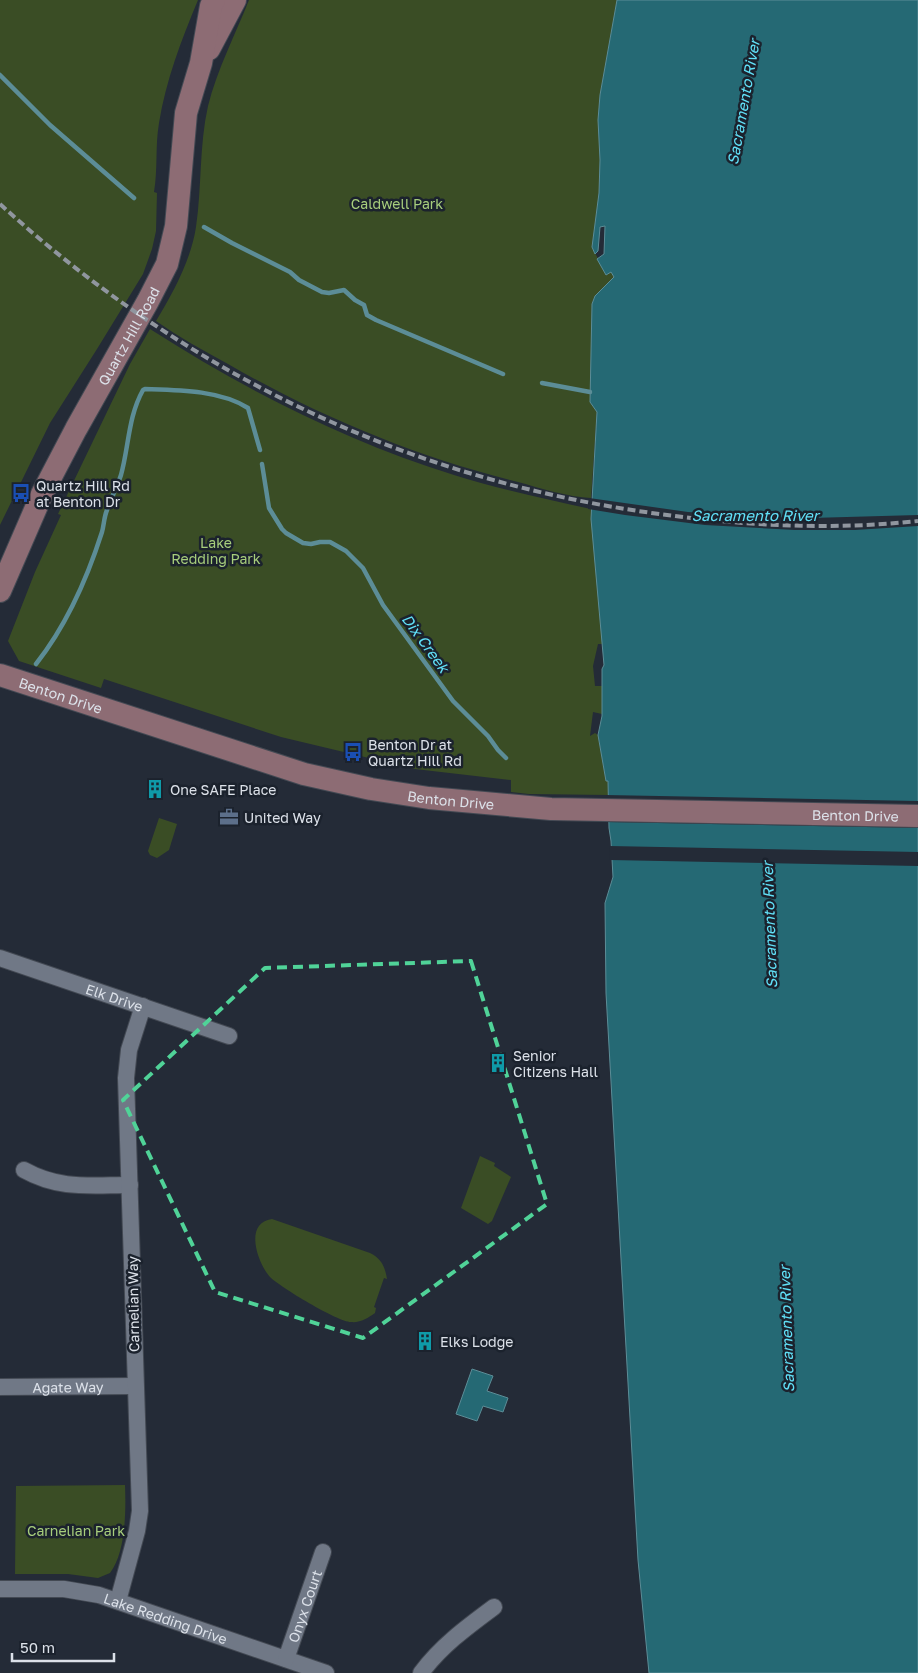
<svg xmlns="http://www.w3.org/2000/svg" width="918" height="1673" font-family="'Golos Text',sans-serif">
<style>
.green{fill:#3a4d25}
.water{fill:#256974;stroke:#5c8d97}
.pier{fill:#242b37}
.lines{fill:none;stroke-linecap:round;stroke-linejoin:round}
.stream{stroke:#5c8d97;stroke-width:4.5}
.street-casing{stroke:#434953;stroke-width:18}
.secondary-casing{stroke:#434953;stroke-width:24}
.street{stroke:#707886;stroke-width:16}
.secondary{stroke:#8d6c74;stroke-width:22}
.rail{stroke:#90969f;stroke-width:4;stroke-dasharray:8 4;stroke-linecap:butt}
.marked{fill:none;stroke:#50d398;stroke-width:4;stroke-dasharray:10 6;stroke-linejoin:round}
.labels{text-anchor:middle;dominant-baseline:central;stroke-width:5;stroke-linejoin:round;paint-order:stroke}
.park-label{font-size:14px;fill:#a7ce7c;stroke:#1b222d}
.street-label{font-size:14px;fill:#dce1e9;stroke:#1b222d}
.poi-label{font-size:14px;fill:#dce1e9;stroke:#1b222d;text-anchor:start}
.water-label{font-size:15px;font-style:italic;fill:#61e1f8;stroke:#1b222d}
</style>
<rect width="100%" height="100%" fill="#242b37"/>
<g class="green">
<path d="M0 0H198C181 41 166 80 159 123 155 146 158 169 154 192L157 193 156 231 152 249 143 274 97 349 50 423 0 525Z"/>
<path d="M249 0H617L600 95 598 120 600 160 599 193 592 247 606 274 611 272 614 277 595 296 592 304 590 402 597 412 591 498C568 497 540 488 518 482 416 457 318 416 228 364 204 351 179 337 156 321 173 293 191 260 196 227 202 187 199 146 208 106 217 70 235 35 249 0Z"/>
<path d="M150 329C245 390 346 441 454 475 499 489 545 499 591 509L603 644H598L593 666 595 686H602V714L593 712 590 736 595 733 598 735 606 781H608V795L529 794 511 792V780L415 769 281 737 104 679 101 688 19 661 8 641 35 572 61 515 58 514 130 364Z"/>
<polygon points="159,818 177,824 169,850 157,858 150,855 148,851"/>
<polygon points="480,1156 495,1163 494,1166 511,1177 492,1221 488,1224 461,1208"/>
<path d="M272 1219 370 1253C382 1259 385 1267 387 1279L384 1278 374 1307 376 1308 375 1313C368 1318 360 1323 351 1322 338 1322 280 1287 270 1277 258 1264 243 1223 272 1219Z"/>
<path d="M125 1485C126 1510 126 1552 110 1573L98 1578 68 1574H15L16 1486Z"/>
</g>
<g class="water">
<polygon points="617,0 918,0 918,1673 649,1673 638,1560 606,993 605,903 613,877 611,841 609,828 608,781 606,781 598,735 602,716 602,669 604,665 591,519 597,412 590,402 592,304 595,296 614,277 611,272 606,275 597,259 604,254 605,226 600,227 598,251 595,254 592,247 599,193 600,160 598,120 600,95"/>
<polygon points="472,1369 493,1376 487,1391 508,1398 503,1412 483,1406 477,1421 456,1414"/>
</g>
<g class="pier">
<polygon points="589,498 688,512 770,517 811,518 918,515 918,526 855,530 795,530 705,525 625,515 588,509"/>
<polygon points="606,795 918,801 918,828 606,822"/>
<polygon points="609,846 918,852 918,866 610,860"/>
</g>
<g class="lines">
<g class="stream">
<polyline points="0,75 50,125 134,198"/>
<polyline points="204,227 232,243 290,272 299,280 322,292 329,293 344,290 355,300 364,305 367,315 376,320 503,374"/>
<polyline points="542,383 590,392"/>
<polyline points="262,464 269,508 282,529 286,533 303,543 311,544 320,542 330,542 346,551 363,568 383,605 453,701 488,736 498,750 506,758"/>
<path d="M36 664C66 626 87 579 102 532 104 525 104 517 107 510 111 498 117 487 121 475 129 446 128 417 143 390L145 389C177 390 220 390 248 408L260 450"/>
</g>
<g class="street-casing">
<g id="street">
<path id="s1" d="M0 958 229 1036"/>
<path d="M24 1170C60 1190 90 1185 130 1185"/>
<path id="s2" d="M0 1387 135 1386"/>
<path id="s3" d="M0 1589H64L99 1595 326 1673"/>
<polyline points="118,1601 137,1531 140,1511 126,1078 129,1050 143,1006"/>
<path id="s4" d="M286 1659 323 1552"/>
<path d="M421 1673C441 1646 467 1627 494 1607"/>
</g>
</g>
<g class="secondary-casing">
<g id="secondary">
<polyline points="209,49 235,0"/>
<path id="s5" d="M0 591 42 494 76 429 148 301 167 264 176 226 186 113 201 63 211 6 214 0"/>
<path id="s6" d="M0 675 304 774 371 789 429 798 551 809 918 816"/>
</g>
</g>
<use href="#street" class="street"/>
<use href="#secondary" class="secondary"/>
<path class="rail" d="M0 204C188 376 415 483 667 515 750 526 835 530 918 521"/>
</g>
<path class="marked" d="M471 961 547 1204 363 1338 215 1292 123 1100 265 968Z"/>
<defs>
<g id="bus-bare" transform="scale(1.5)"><path d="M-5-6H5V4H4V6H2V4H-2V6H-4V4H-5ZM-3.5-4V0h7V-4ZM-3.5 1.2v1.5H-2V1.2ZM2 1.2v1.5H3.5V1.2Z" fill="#1a4fb4" stroke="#1b222d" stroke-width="2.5" paint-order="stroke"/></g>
<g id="building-bare" transform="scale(1.5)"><path d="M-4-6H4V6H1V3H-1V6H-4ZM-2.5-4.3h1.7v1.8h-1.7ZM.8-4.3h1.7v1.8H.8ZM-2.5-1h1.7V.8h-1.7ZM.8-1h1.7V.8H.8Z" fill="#0f9aa8" stroke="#1b222d" stroke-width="2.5" paint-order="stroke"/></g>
<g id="office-bare" transform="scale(1.5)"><path d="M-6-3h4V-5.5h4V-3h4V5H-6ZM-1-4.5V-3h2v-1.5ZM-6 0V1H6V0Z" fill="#5c6f8a" stroke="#1b222d" stroke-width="2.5" paint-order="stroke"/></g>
</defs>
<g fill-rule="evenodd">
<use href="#bus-bare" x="21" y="493"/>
<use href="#bus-bare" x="353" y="752"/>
<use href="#building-bare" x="155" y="789"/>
<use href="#office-bare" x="229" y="817"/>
<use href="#building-bare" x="498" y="1063"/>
<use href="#building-bare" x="425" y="1341"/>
</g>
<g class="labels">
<g class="park-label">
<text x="397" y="203">Caldwell Park</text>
<text x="216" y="542">Lake<tspan x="216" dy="16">Redding Park</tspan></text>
<text x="76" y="1530">Carnelian Park</text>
</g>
<g class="street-label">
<text stroke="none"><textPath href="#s5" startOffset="286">Quartz Hill Road</textPath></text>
<text stroke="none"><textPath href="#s6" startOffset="64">Benton Drive</textPath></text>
<text stroke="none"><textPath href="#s6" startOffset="469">Benton Drive</textPath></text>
<text stroke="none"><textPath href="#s6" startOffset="874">Benton Drive</textPath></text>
<text stroke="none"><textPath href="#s1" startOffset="121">Elk Drive</textPath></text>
<text transform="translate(133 1304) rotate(-91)">Carnelian Way</text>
<text stroke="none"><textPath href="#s2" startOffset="68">Agate Way</textPath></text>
<text stroke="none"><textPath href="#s4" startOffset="56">Onyx Court</textPath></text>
<text stroke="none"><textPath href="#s3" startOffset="170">Lake Redding Drive</textPath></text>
</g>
<g class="poi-label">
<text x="36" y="485">Quartz Hill Rd<tspan x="36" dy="16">at Benton Dr</tspan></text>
<text x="368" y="744">Benton Dr at<tspan x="368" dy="16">Quartz Hill Rd</tspan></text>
<text x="170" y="789">One SAFE Place</text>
<text x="244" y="817">United Way</text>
<text x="513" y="1055">Senior<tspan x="513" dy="16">Citizens Hall</tspan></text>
<text x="440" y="1341">Elks Lodge</text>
</g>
<g class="water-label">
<text transform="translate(743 102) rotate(-80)">Sacramento River</text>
<text x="755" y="515">Sacramento River</text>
<text transform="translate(426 643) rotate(54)">Dix Creek</text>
<text transform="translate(769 925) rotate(-92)">Sacramento River</text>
<text transform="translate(786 1329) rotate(-92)">Sacramento River</text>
</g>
</g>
<path d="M12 1653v8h102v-8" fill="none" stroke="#dce1e9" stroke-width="2.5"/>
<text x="20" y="1653" font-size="15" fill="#dce1e9" stroke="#1b222d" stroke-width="4" paint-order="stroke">50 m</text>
</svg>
